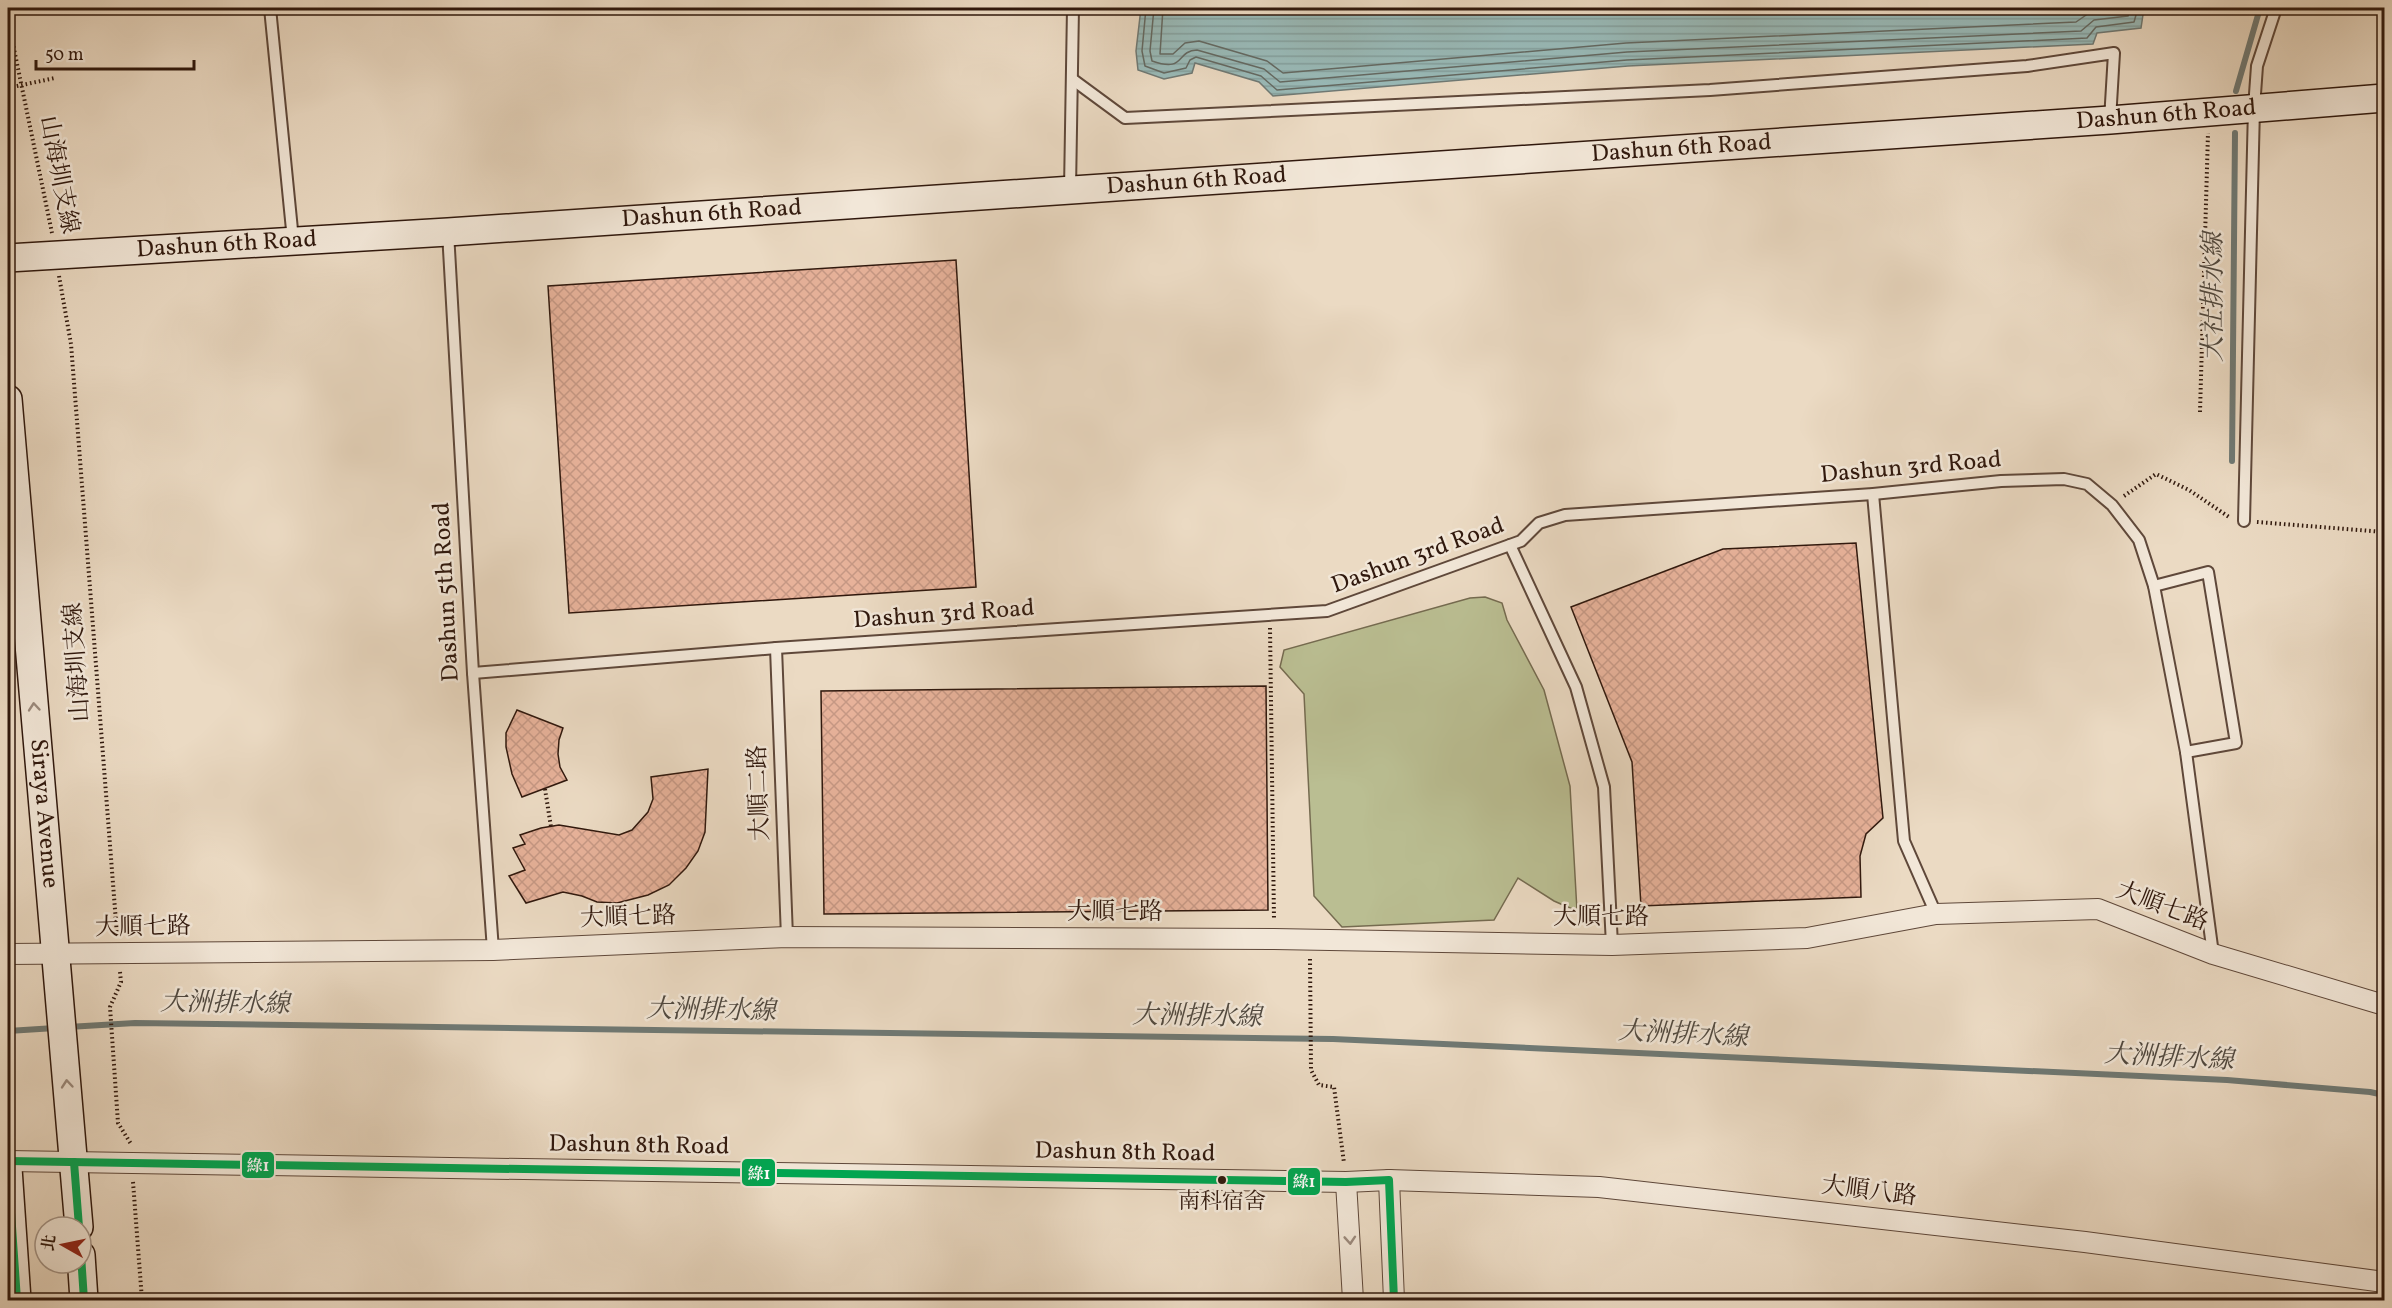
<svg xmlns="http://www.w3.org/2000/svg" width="2392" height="1308" font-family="Vollkorn,'Noto Serif TC',serif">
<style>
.park{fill:#babe92;stroke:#756b50;stroke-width:1.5}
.water{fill:url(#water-rules);stroke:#6f7974;stroke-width:1.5}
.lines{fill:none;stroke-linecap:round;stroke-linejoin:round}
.shore{stroke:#646962;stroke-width:1.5}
.stream{stroke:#6f7974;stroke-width:6}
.building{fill:url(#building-cross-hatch);stroke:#30180d;stroke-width:1.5}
.lane-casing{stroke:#5f483a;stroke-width:14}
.street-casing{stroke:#5f483a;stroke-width:22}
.secondary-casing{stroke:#30180d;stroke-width:30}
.path{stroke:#30180d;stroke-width:4;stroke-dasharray:1.5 3;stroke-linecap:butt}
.lane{stroke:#f2e7d8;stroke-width:10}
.street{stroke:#f2e7d8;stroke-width:20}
.secondary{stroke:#f2e7d8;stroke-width:27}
.path-bridge{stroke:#30180d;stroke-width:4;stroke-dasharray:1.5 3;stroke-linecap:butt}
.bus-1-casing{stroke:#f2e7d8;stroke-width:12}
.bus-1{stroke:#00a651;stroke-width:8}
.oneway{stroke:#9b8a7d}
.bus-dot{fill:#30180d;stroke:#f2e7d8;stroke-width:2}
.labels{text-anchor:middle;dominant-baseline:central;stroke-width:5;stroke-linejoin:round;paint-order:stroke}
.bus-label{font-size:22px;fill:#30180d;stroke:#f2e7d8}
.street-label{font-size:24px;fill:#30180d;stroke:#f2e7d8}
.water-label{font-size:26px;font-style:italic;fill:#504940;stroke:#f2e7d8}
.line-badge{stroke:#f2e7d8;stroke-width:2}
.badge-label{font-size:16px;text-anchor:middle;font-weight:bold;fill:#fff}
</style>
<defs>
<pattern id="water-rules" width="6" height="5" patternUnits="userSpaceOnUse" patternTransform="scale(1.5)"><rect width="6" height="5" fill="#99bab8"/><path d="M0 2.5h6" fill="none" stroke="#849f9d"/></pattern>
<pattern id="building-cross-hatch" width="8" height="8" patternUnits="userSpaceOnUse" patternTransform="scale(1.5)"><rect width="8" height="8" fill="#e7b29a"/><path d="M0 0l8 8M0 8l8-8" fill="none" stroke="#c69884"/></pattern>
</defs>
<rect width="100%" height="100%" fill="#ebdac3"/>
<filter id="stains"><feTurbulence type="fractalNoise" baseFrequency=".00333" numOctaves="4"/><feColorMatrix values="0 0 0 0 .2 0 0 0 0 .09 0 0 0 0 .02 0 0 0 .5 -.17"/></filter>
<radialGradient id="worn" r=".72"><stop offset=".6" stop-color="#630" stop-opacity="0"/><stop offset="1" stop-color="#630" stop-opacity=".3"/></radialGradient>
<polygon class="park" points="1485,597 1502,603 1507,620 1544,690 1570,786 1577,911 1554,901 1518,878 1494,920 1342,927 1314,896 1304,694 1280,667 1284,650 1470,598"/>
<polygon class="water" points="1141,8 2144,8 2141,28 2097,33 2093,44 1628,66 1273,96 1259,82 1195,63 1192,73 1164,79 1138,70 1136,51"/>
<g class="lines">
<g class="shore">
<polyline points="1146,8 1142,51 1145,66 1164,73 1186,68 1190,60 1196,57 1261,76 1277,90 1627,60 2087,38 2096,27 2134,22 2138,8"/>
<path d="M1154 8 1150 51 1152 61C1186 73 1175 51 1197 50L1264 69 1280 82 1627 52 2081 31 2094 20 2128 16 2130 8"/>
<polyline points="1163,8 1160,54 1173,54 1185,43 1199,41 1267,61 1283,73 1626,43 2076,22 2092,11 2120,8"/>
</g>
<g class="stream">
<polyline points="2236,91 2260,8"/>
<polyline points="2232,461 2235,133"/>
<polyline points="68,1027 135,1023 1333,1039 2227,1080 2370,1092 2384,1095"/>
<polyline points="8,1031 55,1028"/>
</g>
</g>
<g class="building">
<polygon points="956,260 976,587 569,613 548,286"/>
<polygon points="1856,543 1883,818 1866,834 1860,856 1861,897 1641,906 1632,762 1571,607 1723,549"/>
<polygon points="1266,686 1268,910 824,914 821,691"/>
<polygon points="517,710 563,728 559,740 558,754 560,767 567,780 522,797 512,774 506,747 506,733"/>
<polygon points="708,769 705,832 698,851 686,868 669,885 648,895 617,903 597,902 582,896 563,892 526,903 509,876 525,870 513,848 525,844 520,835 541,828 559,825 619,835 632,830 648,812 653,799 651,777"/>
</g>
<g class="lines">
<g class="lane-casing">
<g id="lane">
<polyline points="270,8 293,240"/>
<polyline points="1072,79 1125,118 1710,90 2027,66 2114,53 2110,120"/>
<polyline points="1070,189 1073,8"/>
<polyline points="448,232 473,673 493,950"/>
<polyline points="1873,494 1904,841 1936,914"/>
<polyline points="2244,521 2254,108 2257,66 2276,8"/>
<polyline points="1510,545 1576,687 1604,787 1612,945"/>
<polyline points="2154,586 2208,572 2236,743 2186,752"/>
<polyline points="776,648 787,937"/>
<polyline points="473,673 776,648 1327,611 1521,541 1539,523 1565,515 1873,494 2001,481 2064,479 2087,484 2112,505 2139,540 2154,586 2186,752 2213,954"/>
</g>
</g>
<g class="street-casing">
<g id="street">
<polyline points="8,954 493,950 787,937 1274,939 1612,945 1807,938 1936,914 2098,909 2213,954 2384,1005"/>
<polyline points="8,1161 1346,1182 1389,1180 1599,1187 2085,1242 2384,1282"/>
<polyline points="1389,1180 1394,1300"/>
<polyline points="1346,1182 1353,1300"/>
</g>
</g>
<g class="secondary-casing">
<g id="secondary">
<path id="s1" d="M8 258 448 232 2110 120 2384 98"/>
<path id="s2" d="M8 399 79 1227"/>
<polyline points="8,1168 17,1300"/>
<polyline points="81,1255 84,1300"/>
</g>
</g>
<g class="path">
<polyline points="8,20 52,233"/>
<polyline points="59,276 71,344 117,935"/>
<polyline points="2200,412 2208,133"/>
<polyline points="2124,496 2156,474 2189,490 2229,517"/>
<polyline points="2257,522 2384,532"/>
<polyline points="1270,628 1274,920"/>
<polyline points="545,789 551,827"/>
<polyline points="1310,959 1311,1070 1319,1085 1334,1087 1344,1163"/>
<polyline points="120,972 121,982 110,1007 118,1123 131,1144"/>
<polyline points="133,1182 142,1300"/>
</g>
<use href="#lane" class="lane"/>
<use href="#street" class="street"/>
<use href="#secondary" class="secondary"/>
<polyline class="path-bridge" points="8,88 55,78"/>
<g class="bus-1-casing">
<g id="bus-1">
<polyline points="8,1161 1346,1182 1389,1180 1394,1300"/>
<polyline points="74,1162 79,1227"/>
<polyline points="8,1168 17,1300"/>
<polyline points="81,1255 84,1300"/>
</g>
</g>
<use href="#bus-1" class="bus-1"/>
</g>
<defs><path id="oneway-chevron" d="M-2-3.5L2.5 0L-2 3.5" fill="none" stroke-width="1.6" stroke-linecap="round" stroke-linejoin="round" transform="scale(1.5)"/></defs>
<g class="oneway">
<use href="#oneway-chevron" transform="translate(34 707) rotate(-95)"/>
<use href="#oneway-chevron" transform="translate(67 1084) rotate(-95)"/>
<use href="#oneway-chevron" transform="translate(1350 1240) rotate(86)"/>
</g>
<circle class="bus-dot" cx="1222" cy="1180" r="5"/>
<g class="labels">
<g class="bus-label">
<text x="1222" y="1202">南科宿舍</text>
</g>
<g class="street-label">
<text stroke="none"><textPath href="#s1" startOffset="2163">Dashun 6th Road</textPath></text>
<text stroke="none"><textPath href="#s1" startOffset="1677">Dashun 6th Road</textPath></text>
<text transform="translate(58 175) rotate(79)">山海圳支線</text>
<text stroke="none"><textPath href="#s1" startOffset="1191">Dashun 6th Road</textPath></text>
<text stroke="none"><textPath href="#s1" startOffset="705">Dashun 6th Road</textPath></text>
<text stroke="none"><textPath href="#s1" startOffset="219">Dashun 6th Road</textPath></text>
<text transform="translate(1911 468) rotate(-5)">Dashun 3rd Road</text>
<text transform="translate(1418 556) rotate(-20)">Dashun 3rd Road</text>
<text transform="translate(447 592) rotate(-93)">Dashun 5th Road</text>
<text transform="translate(944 615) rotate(-4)">Dashun 3rd Road</text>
<text transform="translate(78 662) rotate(-94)">山海圳支線</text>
<text transform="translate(760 793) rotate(-92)">大順二路</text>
<text stroke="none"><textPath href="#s2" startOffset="416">Siraya Avenue</textPath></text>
<text transform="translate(2162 907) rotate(21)">大順七路</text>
<text x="1115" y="913">大順七路</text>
<text transform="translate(628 918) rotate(-2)">大順七路</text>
<text x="1601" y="918">大順七路</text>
<text transform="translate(143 928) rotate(-1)">大順七路</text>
<text transform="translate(639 1146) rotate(1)">Dashun 8th Road</text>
<text transform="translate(1125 1153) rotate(1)">Dashun 8th Road</text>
<text transform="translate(1869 1192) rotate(7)">大順八路</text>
</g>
<g class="water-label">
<text transform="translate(2214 297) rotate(-90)">大社排水線</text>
<text transform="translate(225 1004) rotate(1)">大洲排水線</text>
<text transform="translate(711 1011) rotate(1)">大洲排水線</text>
<text transform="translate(1197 1017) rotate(1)">大洲排水線</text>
<text transform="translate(1683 1035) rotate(3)">大洲排水線</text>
<text transform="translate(2169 1058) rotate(3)">大洲排水線</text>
</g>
</g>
<g class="line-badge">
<rect x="241" y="1151" width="34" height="28" rx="6" fill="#00a651"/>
<rect x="741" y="1158" width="35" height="29" rx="6" fill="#00a651"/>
<rect x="1287" y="1167" width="34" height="29" rx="6" fill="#00a651"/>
</g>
<g class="badge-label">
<text x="258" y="1171">綠1</text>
<text x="759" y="1179">綠1</text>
<text x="1304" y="1187">綠1</text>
</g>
<rect width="2392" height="1308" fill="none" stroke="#ebdac3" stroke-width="30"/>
<rect x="9" y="9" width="2374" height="1290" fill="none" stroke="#30180d" stroke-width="3"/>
<rect x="15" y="15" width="2362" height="1278" fill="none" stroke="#30180d" stroke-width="1.5"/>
<g transform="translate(63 1245) rotate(279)"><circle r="28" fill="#f2e7d8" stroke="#a49487" stroke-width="1.5"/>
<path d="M0-4.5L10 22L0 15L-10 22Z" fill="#8f2418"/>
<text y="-9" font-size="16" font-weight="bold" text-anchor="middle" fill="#30180d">北</text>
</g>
<path d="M36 60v9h158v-9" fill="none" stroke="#30180d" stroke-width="3"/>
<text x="45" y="60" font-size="18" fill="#30180d" stroke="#f2e7d8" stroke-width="4.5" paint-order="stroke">50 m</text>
<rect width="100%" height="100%" filter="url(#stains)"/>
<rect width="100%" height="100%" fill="url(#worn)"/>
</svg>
